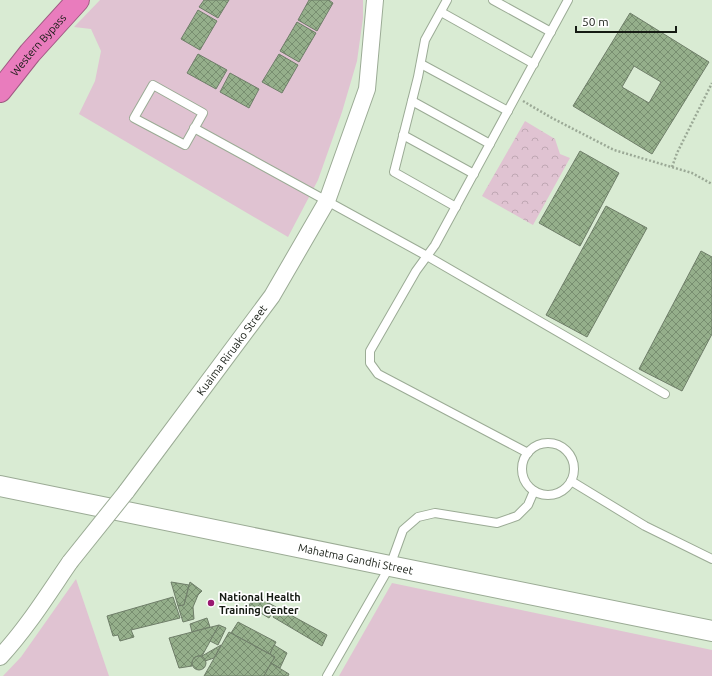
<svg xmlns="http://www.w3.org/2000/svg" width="712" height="676" font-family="Ubuntu,sans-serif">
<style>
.grass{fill:#e0c3d2}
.park{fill:url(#park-crowns)}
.building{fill:url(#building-cross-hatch);stroke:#6f7e69;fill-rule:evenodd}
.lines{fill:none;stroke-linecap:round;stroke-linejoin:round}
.service-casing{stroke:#9bab95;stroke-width:10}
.minor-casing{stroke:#9bab95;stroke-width:18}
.tertiary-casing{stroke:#9bab95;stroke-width:22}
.motorway-casing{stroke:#9f5a82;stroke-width:24}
.path{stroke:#9ba996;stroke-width:2.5;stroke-dasharray:2 2;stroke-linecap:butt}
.service{stroke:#fff;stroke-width:8}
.minor{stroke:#fff;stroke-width:16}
.tertiary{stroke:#fff;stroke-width:20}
.motorway{stroke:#e97cbd;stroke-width:22}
.minor-bridge-casing{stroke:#9bab95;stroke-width:18;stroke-linecap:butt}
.minor-bridge{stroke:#fff;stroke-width:16}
.poi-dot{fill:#991970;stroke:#fff;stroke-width:1.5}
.labels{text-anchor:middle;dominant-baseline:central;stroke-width:3.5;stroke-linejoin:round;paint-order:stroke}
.street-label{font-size:11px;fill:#151b13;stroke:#fff}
.poi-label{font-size:11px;font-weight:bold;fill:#151b13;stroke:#fff;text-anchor:start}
</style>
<defs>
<pattern id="park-crowns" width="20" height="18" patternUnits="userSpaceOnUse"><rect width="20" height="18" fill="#e0c3d2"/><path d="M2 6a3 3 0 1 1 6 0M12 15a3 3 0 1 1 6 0" fill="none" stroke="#bfa7b3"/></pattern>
<pattern id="building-cross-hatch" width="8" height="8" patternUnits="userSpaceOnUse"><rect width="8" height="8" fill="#95af8b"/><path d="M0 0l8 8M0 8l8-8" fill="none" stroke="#788e70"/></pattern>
</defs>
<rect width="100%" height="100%" fill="#d9ebd3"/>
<g class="grass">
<polygon points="100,0 363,0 363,18 357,61 342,112 318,180 288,237 79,114 95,81 101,51 91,29 74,27"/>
<polygon points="76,579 109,676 3,676 21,657"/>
<polygon points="392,583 712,650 712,676 339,676"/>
</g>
<polygon class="park" points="525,121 555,139 560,154 570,158 533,225 482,196"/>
<g class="building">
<polygon points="204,0 229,0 218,18 199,7"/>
<polygon points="309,0 329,0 333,3 317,31 298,20"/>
<polygon points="198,10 217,21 200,50 181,39"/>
<path d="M630 13 709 62 652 154 573 106ZM634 66 661 82 649 103 622 87Z"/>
<polygon points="297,22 316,33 299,62 280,51"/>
<polygon points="198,54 227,70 216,89 187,73"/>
<polygon points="279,54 298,65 282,93 262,82"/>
<polygon points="230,73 259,89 249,108 220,92"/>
<polygon points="580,151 619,173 580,246 539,223"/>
<polygon points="606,206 647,228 587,337 546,315"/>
<polygon points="701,251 712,257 712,334 682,391 639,369"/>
<polygon points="171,582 189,585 184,605 178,606"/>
<polygon points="190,582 202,591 198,595 193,607 194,619 183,622 178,606 184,605"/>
<polygon points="254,595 276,607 269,618 249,606"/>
<polygon points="173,597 180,618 131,630 134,637 120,641 118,635 113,636 107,616"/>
<polygon points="278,608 327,635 322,646 273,617"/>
<polygon points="207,618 210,627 192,632 190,624"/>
<polygon points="238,622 276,642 270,654 231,633"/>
<polygon points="219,625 202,656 198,656 195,657 192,662 192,666 179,668 169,638"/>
<polygon points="219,625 226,628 218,645 210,641"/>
<polygon points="229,632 275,657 264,676 204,676"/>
<polygon points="221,645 214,658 205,661 202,656"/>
<polygon points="274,645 287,653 280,668 271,663 275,657 270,654"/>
<circle cx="199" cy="663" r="7"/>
<polygon points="271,663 289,674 288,676 264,676"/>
</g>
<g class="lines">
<g class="service-casing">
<g id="service">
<polyline points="447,0 425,40 418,77 394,172 456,207"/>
<polyline points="493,0 551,32"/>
<polyline points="441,12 534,64"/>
<polyline points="421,64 508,111"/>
<polygon points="153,85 203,113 185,145 134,118"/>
<polyline points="412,101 490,144"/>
<polyline points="194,128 427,256 665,394"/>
<polyline points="403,135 474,174"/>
<circle cx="548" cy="469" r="26"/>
<polyline points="528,453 378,374 370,363 370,351 416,271 435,245 568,0"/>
<polyline points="571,481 645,526 712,559"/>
<polyline points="327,676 390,566 403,530 418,517 435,513 497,523 517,516 528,505 534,491"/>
</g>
</g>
<g class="minor-casing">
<g id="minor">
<path id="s1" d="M126 492 272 296 327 201 367 89 375 0"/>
<path d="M0 657C27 628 48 594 70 562"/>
</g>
</g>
<g class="tertiary-casing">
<g id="tertiary">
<path id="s2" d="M0 486 390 566 712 631"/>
</g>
</g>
<g class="motorway-casing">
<g id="motorway">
<path id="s3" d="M0 91 30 53 78 0"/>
</g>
</g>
<g class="path">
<polyline points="523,101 552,118 614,150 692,173 712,184"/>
<polyline points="672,167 677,153 712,83"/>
</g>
<use href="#service" class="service"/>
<use href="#minor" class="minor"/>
<use href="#tertiary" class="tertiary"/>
<use href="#motorway" class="motorway"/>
<g class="minor-bridge-casing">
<polyline id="minor-bridge" points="70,562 126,492"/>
</g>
<use href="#minor-bridge" class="minor-bridge"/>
</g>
<circle class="poi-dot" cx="211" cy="603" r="4"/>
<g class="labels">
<g class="street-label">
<text stroke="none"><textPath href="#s3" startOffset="60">Western Bypass</textPath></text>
<text stroke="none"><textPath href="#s1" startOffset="177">Kuaima Riruako Street</textPath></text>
<text stroke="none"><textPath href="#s2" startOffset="363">Mahatma Gandhi Street</textPath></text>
</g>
<g class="poi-label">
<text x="219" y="597">National Health<tspan x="219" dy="13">Training Center</tspan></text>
</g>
</g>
<path d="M576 26v6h100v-6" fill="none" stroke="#151b13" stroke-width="2"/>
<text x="582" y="26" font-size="12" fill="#151b13" stroke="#ffffff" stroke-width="3" paint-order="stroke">50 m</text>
</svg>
